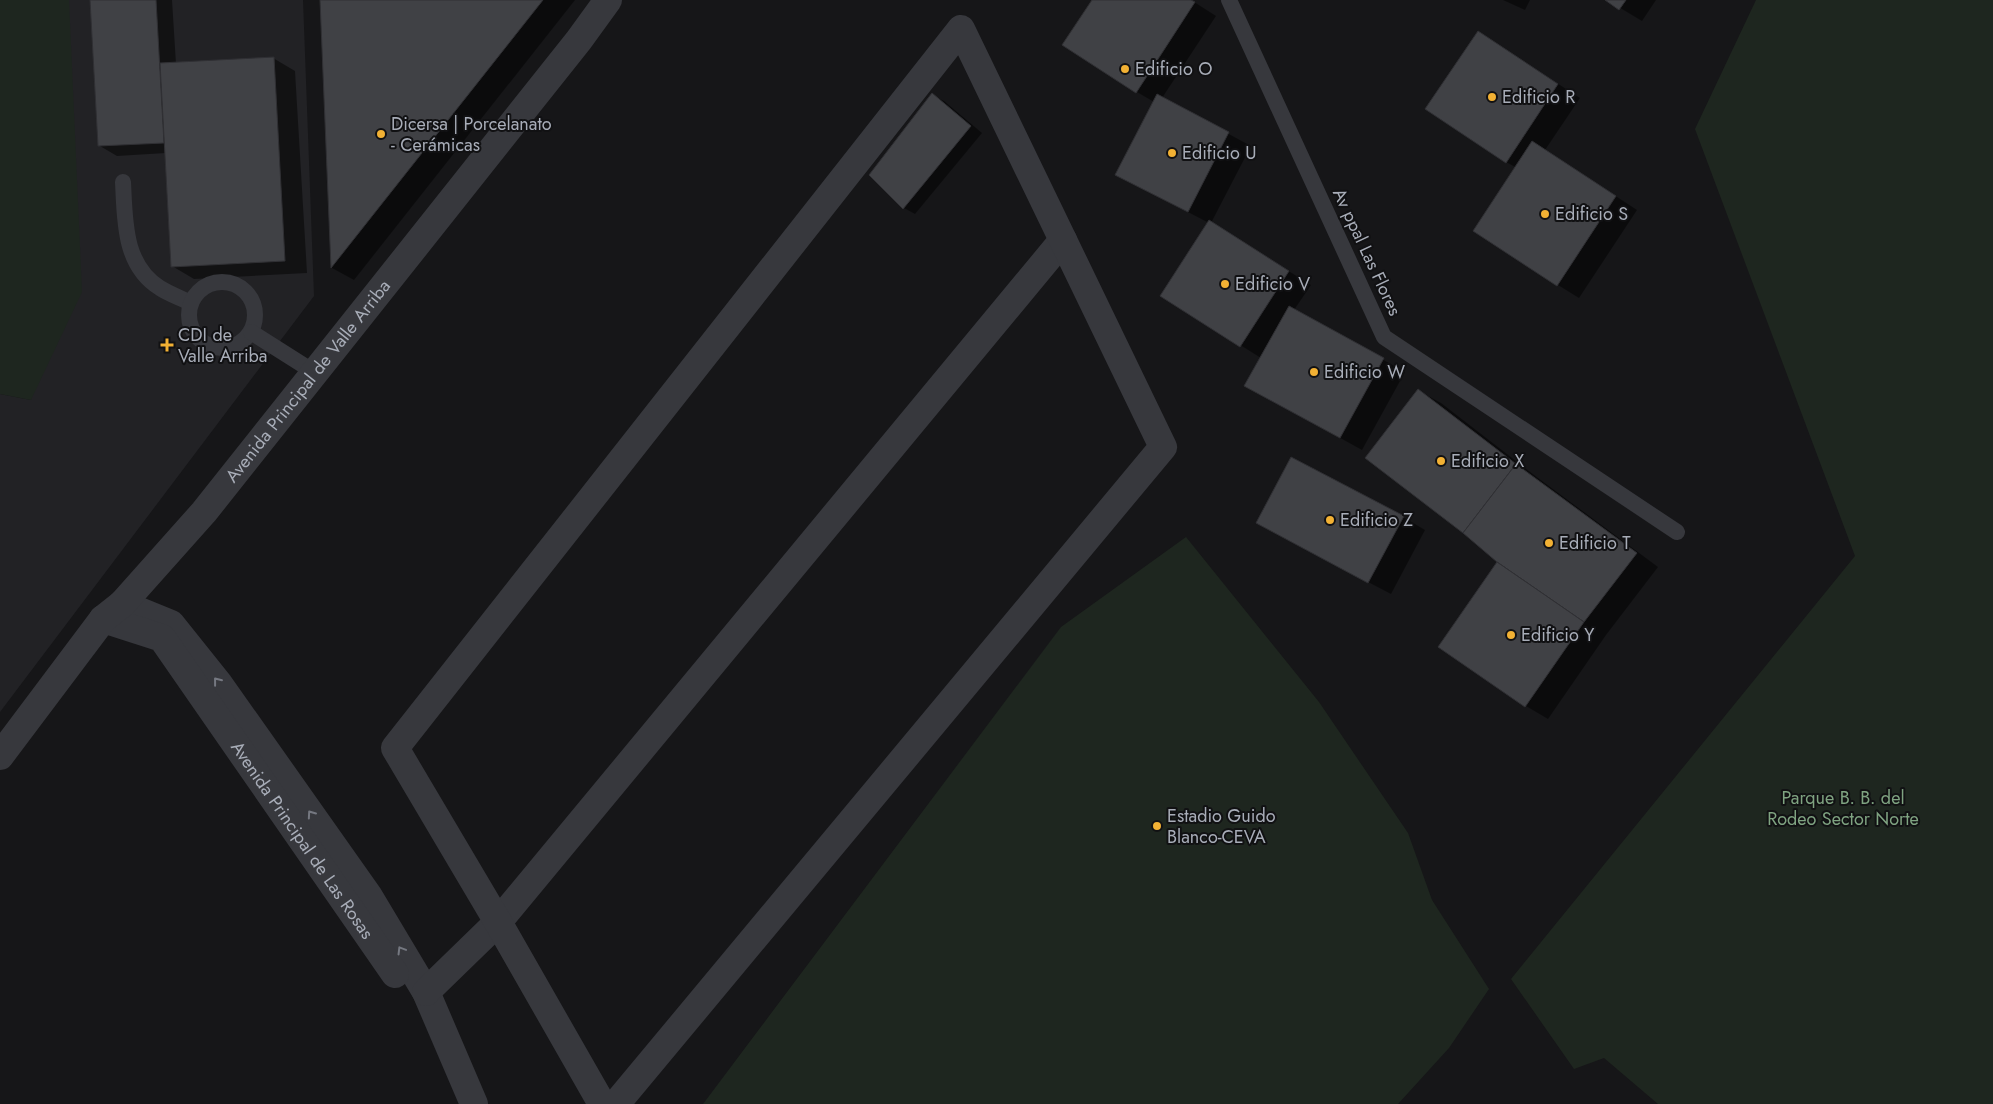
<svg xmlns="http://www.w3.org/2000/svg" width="1993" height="1104" font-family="Jost,sans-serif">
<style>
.built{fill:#222225}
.green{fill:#1e261f}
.shadow{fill:#0007}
.building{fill:#404145;stroke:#303034}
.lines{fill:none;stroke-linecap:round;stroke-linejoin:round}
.lane{stroke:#37383d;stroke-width:16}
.street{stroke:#37383d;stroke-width:28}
.oneway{stroke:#757881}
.poi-dot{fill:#f2b134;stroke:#111113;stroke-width:2}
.labels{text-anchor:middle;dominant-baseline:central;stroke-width:4;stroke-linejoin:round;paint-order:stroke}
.poi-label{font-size:18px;fill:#a8adb8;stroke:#111113;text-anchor:start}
.street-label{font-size:18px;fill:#a8adb8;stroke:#111113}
.park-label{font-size:18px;fill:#7fa381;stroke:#111113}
</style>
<rect width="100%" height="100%" fill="#161618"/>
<polygon class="built" points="69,0 303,0 314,296 0,712 0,394 31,400"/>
<g class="green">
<polygon points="0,0 69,0 82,292 31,400 0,394"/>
<polygon points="1756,0 1993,0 1993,1104 1658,1104 1604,1058 1574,1069 1511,979 1855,556 1695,129"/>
<polygon points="1186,537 1319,702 1408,833 1432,900 1489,989 1449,1048 1398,1104 703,1104 1061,627"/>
</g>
<g class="shadow">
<polygon points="91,0 172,0 176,64 273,58 295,71 307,273 194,279 172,266 166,153 117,156 100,146"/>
<polygon points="321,0 575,0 354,280 332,268"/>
<polygon points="1093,0 1191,0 1216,16 1162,98 1251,146 1211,223 1311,285 1294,310 1405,372 1362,450 1268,398 1261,358 1162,296 1209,223 1117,175 1154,102 1137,92"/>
<polygon points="1503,0 1530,0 1525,10"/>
<polygon points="1607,0 1656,0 1642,21"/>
<polygon points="1478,32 1580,98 1545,150 1637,210 1579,298 1558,285 1517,168 1506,162"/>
<polygon points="932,95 944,101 982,133 915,214 904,208"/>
<polygon points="1419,391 1441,403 1538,478 1658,567 1606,635 1548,719 1526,706 1440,647 1499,562"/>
<polygon points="1403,517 1425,530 1391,594 1280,536"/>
</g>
<g class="building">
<polygon points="90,0 156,0 164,143 98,146"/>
<polygon points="320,0 543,0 331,268"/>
<polygon points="1092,0 1191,0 1195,2 1136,93 1062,45"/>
<polygon points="1605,0 1626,0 1619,10"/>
<polygon points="1478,31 1558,84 1506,163 1425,109"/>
<polygon points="274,57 285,261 171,267 160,63"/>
<polygon points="932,93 971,126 903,209 869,175"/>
<polygon points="1157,94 1229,132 1188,212 1115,175"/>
<polygon points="1532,141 1616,196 1557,286 1473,231"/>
<polygon points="1209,220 1289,271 1240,347 1160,296"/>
<polygon points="1289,306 1384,358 1340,438 1244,386"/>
<polygon points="1418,389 1516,464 1463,533 1365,458"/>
<polygon points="1291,457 1404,516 1368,583 1256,523"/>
<polygon points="1516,464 1637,553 1584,622 1497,562 1463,533"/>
<polygon points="1497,562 1584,622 1525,707 1438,647"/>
</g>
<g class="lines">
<g class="lane">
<polyline points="1229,0 1384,337 1677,532"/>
<path d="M123 182C125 219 123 265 160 288 169 294 181 298 191 303"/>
<circle cx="222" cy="315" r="33"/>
<polyline points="251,332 314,372"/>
</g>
<g class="street">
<polyline points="122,604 171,624 219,684 368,895 426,992 474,1104"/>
<path id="s1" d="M103 619 162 638 395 974"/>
<path id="s2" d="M0 756 103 619 122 604 204 512 579 40 608 0"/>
<polyline points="426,992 498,922 1063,240"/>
<polyline points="602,1104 498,922 395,748 961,29 1163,447 616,1104"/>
</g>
</g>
<defs><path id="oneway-chevron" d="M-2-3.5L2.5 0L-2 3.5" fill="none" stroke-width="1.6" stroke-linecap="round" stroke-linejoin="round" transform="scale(1.25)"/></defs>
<g class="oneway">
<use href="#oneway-chevron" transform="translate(217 681) rotate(-128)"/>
<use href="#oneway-chevron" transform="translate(311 814) rotate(-125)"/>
<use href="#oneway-chevron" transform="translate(401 950) rotate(-121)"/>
</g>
<g class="poi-dot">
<circle cx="1125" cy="69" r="5"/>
<circle cx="1492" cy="97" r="5"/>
<circle cx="381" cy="134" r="5"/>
<circle cx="1172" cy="153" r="5"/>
<circle cx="1545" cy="214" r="5"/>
<circle cx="1225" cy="284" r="5"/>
<path d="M164.5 337.5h5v5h5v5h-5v5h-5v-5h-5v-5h5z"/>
<circle cx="1314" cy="372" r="5"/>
<circle cx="1441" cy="461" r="5"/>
<circle cx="1330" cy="520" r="5"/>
<circle cx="1549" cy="543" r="5"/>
<circle cx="1511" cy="635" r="5"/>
<circle cx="1157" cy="826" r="5"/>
</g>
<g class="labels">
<g class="poi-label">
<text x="1135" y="69">Edificio O</text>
<text x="1502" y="97">Edificio R</text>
<text x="391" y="124">Dicersa | Porcelanato<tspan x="391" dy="21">- Cerámicas</tspan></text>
<text x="1182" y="153">Edificio U</text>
<text x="1555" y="214">Edificio S</text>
<text x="1235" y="284">Edificio V</text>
<text x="178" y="335">CDI de<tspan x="178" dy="21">Valle Arriba</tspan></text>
<text x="1324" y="372">Edificio W</text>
<text x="1451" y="461">Edificio X</text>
<text x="1340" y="520">Edificio Z</text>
<text x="1559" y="543">Edificio T</text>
<text x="1521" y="635">Edificio Y</text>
<text x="1167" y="816">Estadio Guido<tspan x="1167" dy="21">Blanco-CEVA</tspan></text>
</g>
<g class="street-label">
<text transform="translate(1367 252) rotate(65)">Av ppal Las Flores</text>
<text stroke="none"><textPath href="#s2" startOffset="486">Avenida Principal de Valle Arriba</textPath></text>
<text stroke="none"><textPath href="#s1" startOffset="308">Avenida Principal de Las Rosas</textPath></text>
</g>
<g class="park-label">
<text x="1843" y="798">Parque B. B. del<tspan x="1843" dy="21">Rodeo Sector Norte</tspan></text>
</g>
</g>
</svg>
